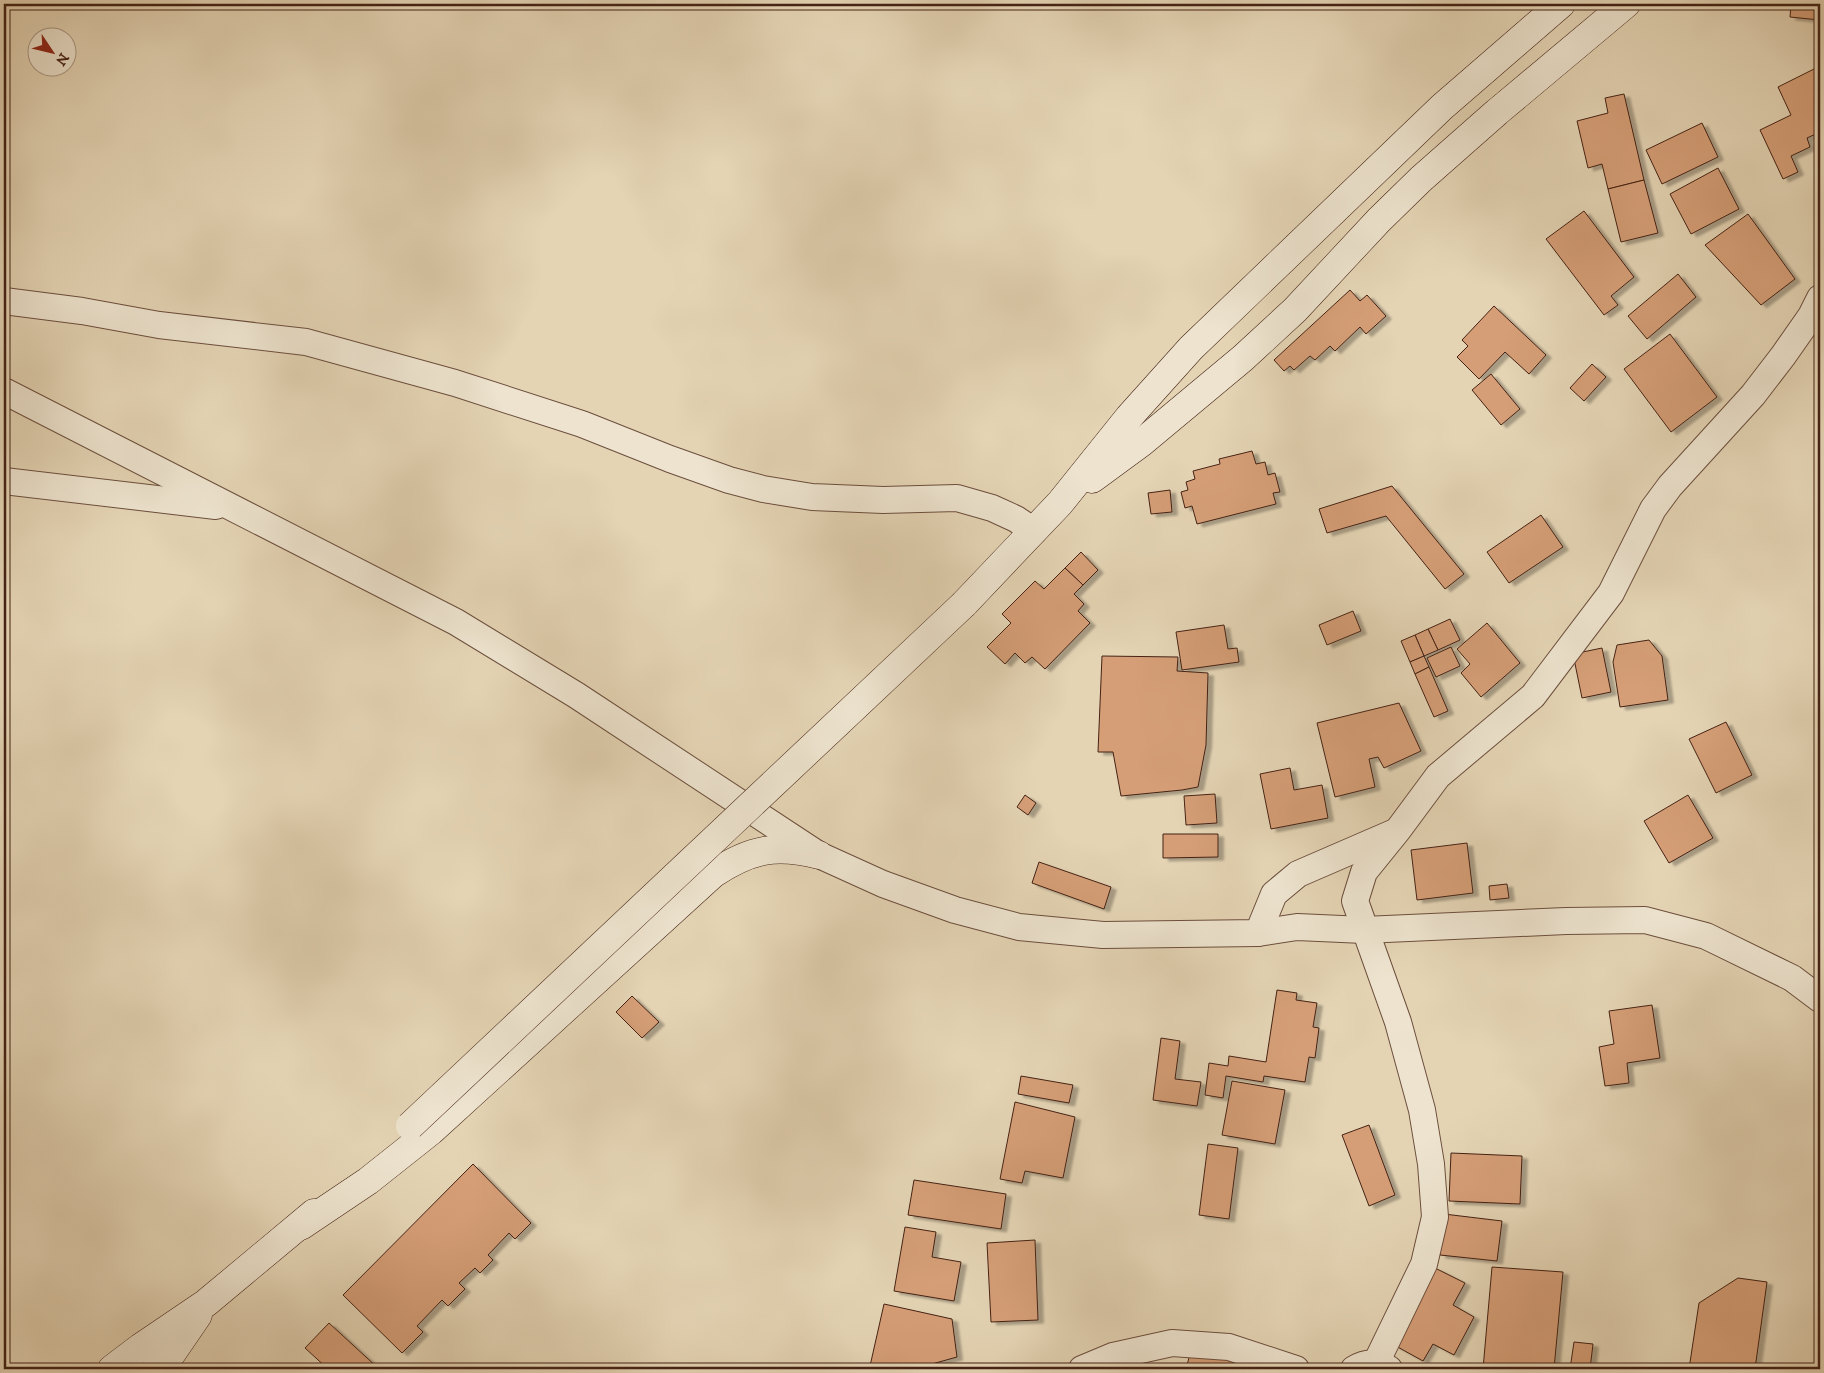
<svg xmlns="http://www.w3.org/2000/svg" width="1824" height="1373" font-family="'IM FELL DW Pica',serif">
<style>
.building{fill:#d59e77;stroke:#442215;filter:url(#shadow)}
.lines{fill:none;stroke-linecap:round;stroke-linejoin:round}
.street-casing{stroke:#6c4e3d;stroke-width:28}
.secondary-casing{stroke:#442215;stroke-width:29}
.street{stroke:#ede3ce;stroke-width:26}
.secondary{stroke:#ede3ce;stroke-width:28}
.secondary-bridge-casing{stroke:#442215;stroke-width:29;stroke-linecap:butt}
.secondary-bridge{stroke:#ede3ce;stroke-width:28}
</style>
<defs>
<filter id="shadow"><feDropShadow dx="5.5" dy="3" stdDeviation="1" flood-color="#0004"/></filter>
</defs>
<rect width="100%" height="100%" fill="#e4d4b4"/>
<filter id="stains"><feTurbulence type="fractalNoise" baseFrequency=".004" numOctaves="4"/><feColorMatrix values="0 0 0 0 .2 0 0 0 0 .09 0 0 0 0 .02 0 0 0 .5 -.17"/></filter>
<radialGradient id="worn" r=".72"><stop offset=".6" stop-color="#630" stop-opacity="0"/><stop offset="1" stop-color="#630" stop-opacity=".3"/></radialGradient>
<g class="building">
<polygon points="1791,4 1820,4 1820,20 1790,17"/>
<polygon points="1816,68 1820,77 1820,101 1815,104 1820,115 1820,132 1807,138 1810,147 1791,156 1798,172 1783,179 1760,130 1791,115 1778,87"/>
<polygon points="1624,94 1644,180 1608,189 1602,164 1588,168 1577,121 1608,113 1605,98"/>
<polygon points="1702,123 1718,157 1662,184 1646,150"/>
<polygon points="1718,168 1739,209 1691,234 1670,194"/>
<polygon points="1644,180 1658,233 1621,242 1608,189"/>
<polygon points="1584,211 1634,277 1611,296 1618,305 1604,315 1546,239"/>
<polygon points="1748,214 1795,279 1761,305 1705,245"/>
<polygon points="1678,274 1696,297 1647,339 1628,316"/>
<polygon points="1350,290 1360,301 1367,295 1386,316 1366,334 1360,327 1335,351 1330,346 1315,360 1310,356 1294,370 1290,366 1284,371 1274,360"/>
<polygon points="1494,306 1546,355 1529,374 1505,352 1479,379 1457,357 1468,346 1462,340"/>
<polygon points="1670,334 1717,397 1671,432 1624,369"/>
<polygon points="1592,364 1606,377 1584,401 1570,388"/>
<polygon points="1491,374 1520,409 1501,425 1472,390"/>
<polygon points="1252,451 1256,464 1265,462 1268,475 1275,473 1280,492 1273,493 1276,504 1197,524 1192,506 1185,508 1181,492 1188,490 1186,482 1195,479 1193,471 1220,464 1219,459"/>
<polygon points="1392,486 1464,574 1445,589 1386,516 1327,533 1319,509"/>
<polygon points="1170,490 1172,512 1151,514 1148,493"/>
<polygon points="1541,515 1563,547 1509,583 1487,552"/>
<polygon points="1081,552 1098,570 1083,585 1065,568"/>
<polygon points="1065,568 1083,585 1074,594 1084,604 1078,611 1090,623 1045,669 1032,657 1025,663 1015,653 1005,664 987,647 1011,623 1002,614 1035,581 1044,589"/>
<polygon points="1353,611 1361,631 1327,645 1319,625"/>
<polygon points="1450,619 1460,640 1438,650 1428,629"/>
<polygon points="1487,623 1520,663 1481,697 1461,673 1470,664 1457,649"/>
<polygon points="1224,625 1228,649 1237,648 1239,662 1182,670 1176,632"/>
<polygon points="1428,629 1438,650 1424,656 1415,635"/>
<polygon points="1415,635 1424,656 1410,662 1401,641"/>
<polygon points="1649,640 1662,656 1668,700 1620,707 1613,662 1617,645"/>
<polygon points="1451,647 1460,666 1436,677 1427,658"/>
<polygon points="1602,648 1611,692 1582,698 1573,654"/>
<polygon points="1102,656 1178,657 1177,671 1208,673 1206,745 1198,787 1182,790 1121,796 1113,752 1098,752"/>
<polygon points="1424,656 1429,667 1415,674 1410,662"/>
<polygon points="1429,667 1448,711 1434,717 1415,674"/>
<polygon points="1399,703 1421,751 1384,768 1378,757 1369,759 1375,787 1335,797 1317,723"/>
<polygon points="1726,722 1752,775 1716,793 1689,739"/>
<polygon points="1290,768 1294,790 1322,785 1328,818 1271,829 1260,774"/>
<polygon points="1215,794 1217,823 1186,825 1184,796"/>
<polygon points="1025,795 1036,803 1028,815 1017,807"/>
<polygon points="1688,795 1713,838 1669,863 1644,821"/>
<polygon points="1163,834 1218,834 1218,857 1163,858"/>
<polygon points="1467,843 1473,893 1417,900 1411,850"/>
<polygon points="1039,862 1111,887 1104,909 1032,883"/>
<polygon points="1507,884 1509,898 1490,900 1489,886"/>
<polygon points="1277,990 1297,993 1296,1000 1317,1003 1313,1027 1319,1028 1315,1058 1309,1057 1305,1082 1264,1076 1263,1082 1226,1076 1223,1098 1205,1095 1209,1063 1228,1066 1229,1056 1266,1062"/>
<polygon points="632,996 659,1022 642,1038 616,1012"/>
<polygon points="1652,1005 1660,1058 1627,1063 1629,1083 1605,1086 1599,1047 1614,1044 1609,1011"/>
<polygon points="1161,1038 1180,1041 1175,1079 1201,1082 1197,1106 1153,1100"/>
<polygon points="1021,1076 1073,1085 1069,1103 1018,1094"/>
<polygon points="1232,1081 1285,1090 1275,1144 1222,1135"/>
<polygon points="1015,1102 1075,1117 1063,1178 1025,1171 1022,1183 1000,1179"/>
<polygon points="1369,1125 1395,1195 1369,1206 1342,1135"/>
<polygon points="1208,1144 1238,1148 1229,1219 1199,1215"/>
<polygon points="1451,1153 1522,1156 1520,1204 1449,1201"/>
<polygon points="473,1164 531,1223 515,1239 509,1233 488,1255 493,1260 480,1273 475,1268 459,1283 465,1289 448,1306 442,1300 417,1326 423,1332 402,1353 343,1295"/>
<polygon points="914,1180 1006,1194 1001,1229 908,1215"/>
<polygon points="1444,1214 1502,1221 1497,1261 1440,1255"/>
<polygon points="905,1227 936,1232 932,1257 961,1262 954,1301 894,1291"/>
<polygon points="1035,1240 1038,1320 991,1322 987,1243"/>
<polygon points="1492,1267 1563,1272 1554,1369 1483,1369"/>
<polygon points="1435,1268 1465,1283 1453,1305 1474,1317 1454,1355 1433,1344 1423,1361 1394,1345"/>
<polygon points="1738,1278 1767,1282 1755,1369 1689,1369 1699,1303"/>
<polygon points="884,1304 952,1319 957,1357 914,1369 884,1369 870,1366"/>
<polygon points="329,1323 379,1369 328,1369 305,1348"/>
<polygon points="1574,1342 1593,1344 1590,1369 1570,1369"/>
<polygon points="1191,1350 1272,1369 1186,1369"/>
</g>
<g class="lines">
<g class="street-casing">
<g id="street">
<polyline points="4,301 82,311 159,325 306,342 455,383 582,424 670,459 729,480 763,489 812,497 883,500 957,498 992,508 1016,519 1034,531"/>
<polyline points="4,391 456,622 576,695 819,855 883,884 955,910 1019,927 1103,935 1258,933 1297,927 1364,930 1566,921 1645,920 1706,936 1792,978 1820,999"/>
<polyline points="4,481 216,506"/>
<polyline points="1258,933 1274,894 1298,874 1395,832"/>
<polyline points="1376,1363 1424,1264 1435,1217 1431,1164 1422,1110 1398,1022 1355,901 1364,872 1398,830 1438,776 1533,696 1611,593 1653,509 1670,486 1753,395 1783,356 1811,316 1820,298"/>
<polyline points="1082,1369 1113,1356 1172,1343 1229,1347 1296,1369"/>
<path d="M1354 1369C1365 1362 1378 1361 1389 1369"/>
</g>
</g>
<g class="secondary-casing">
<g id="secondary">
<polyline points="1092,479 1141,443 1243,358 1295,310 1379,220 1421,179 1497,112 1626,4"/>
<polyline points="964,604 1060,503 1129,417 1191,348 1442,107 1561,4"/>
<path d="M301 1226 368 1181 431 1131 713 874C750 849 776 844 819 855"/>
<polyline points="112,1369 141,1347 206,1303 314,1213"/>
<polyline points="156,1369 172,1353 198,1315"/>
</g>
</g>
<use href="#street" class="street"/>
<use href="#secondary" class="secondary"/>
<g class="secondary-bridge-casing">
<polyline id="secondary-bridge" points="410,1126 964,604"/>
</g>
<use href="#secondary-bridge" class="secondary-bridge"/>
</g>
<rect width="1824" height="1373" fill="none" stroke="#e4d4b4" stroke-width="20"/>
<rect x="5" y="5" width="1814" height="1363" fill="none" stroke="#442215" stroke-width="2.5"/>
<rect x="10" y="10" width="1804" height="1353" fill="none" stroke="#442215"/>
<g transform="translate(52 52) rotate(125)"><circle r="24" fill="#ede3ce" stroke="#a99684"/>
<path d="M0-4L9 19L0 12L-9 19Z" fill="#8f2418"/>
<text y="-8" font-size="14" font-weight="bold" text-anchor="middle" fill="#442215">N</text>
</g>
<rect width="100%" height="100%" filter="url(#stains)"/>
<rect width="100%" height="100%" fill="url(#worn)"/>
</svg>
